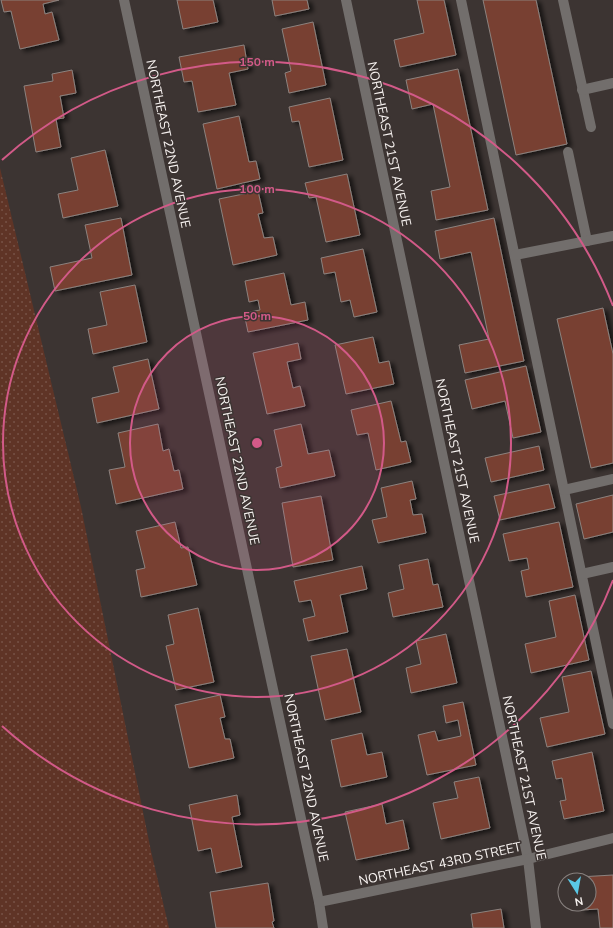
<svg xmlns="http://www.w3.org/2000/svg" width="613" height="928" font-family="'Nunito Sans',sans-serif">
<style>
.grass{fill:url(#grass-dots)}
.building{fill:#784130;stroke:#8c827f;filter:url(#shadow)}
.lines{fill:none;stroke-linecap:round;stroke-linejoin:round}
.lane{stroke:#726e6c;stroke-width:10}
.street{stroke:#726e6c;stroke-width:10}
.ring{fill:none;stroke:#d25a88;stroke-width:2}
.labels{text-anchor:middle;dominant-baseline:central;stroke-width:3;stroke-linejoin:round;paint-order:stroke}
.street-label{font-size:13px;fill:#f8f3f1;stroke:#3c3432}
.centre{fill:#d25a88;stroke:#3c3432;stroke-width:2}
.ring-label{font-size:12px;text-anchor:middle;font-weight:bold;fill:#d25a88;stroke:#3c3432;stroke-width:3;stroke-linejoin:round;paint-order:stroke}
</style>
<defs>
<pattern id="grass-dots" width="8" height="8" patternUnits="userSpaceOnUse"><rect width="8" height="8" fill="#5f3426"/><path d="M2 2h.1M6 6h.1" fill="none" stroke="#775246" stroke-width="1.8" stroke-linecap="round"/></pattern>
<filter id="shadow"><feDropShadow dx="4.5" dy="2.5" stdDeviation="2" flood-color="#0009"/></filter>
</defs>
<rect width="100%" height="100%" fill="#3c3432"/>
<polygon class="grass" points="0,168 81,507 151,851 169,928 0,928"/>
<g class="building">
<polygon points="1,0 59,0 43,4 45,14 52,12 59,40 20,49 11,11 4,12"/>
<polygon points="177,0 213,0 218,22 183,29"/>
<polygon points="272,0 307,0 309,9 275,16"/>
<polygon points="417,0 444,0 456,55 400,67 394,40 424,33"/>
<polygon points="483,0 536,0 567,144 516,155"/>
<polygon points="313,22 326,85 289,93 285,73 291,71 282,29"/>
<polygon points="244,45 248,69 229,73 236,105 198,112 192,81 184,82 179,57"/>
<polygon points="458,69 488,210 436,220 431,191 450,187 433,104 412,109 406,80"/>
<polygon points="72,70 76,93 60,96 64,118 56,119 61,147 36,152 24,86 53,81 52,74"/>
<polygon points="330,98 343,160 309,167 299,121 292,122 289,107"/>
<polygon points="239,116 249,162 256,161 260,179 217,189 203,124"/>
<polygon points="105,150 118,206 63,218 58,194 78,190 71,158"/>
<polygon points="347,174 360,235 326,242 316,197 309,198 305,183"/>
<polygon points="258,191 263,213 258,214 264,238 273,237 277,255 233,265 219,199"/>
<polygon points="121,218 132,275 55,291 50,267 92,258 85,225"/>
<polygon points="494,218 524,361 465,373 459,345 489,339 471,252 440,259 435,231"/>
<polygon points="363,249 377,312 354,317 350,300 341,302 335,272 324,274 321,258"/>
<polygon points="284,273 291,305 305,302 308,320 248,332 244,313 260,310 258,300 249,302 245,281"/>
<polygon points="135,285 147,342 93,354 88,329 107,325 100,292"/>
<polygon points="603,308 613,354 613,463 591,468 557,319"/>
<polygon points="373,337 379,363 389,361 394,384 346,394 335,345"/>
<polygon points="298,343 301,359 287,362 293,388 300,386 305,406 267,414 253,353"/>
<polygon points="148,359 159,409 97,423 92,398 119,392 113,367"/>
<polygon points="526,366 541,432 513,438 505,401 472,409 465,380"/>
<polygon points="391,401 401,442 406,441 411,462 376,470 368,433 357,435 351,410"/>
<polygon points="158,424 163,451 169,449 174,471 179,470 183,489 116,504 109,470 125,467 118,433"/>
<polygon points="301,424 308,454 329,450 335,476 280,488 276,468 282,466 274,430"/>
<polygon points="539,446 544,470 491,482 485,458"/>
<polygon points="412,481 416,499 410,500 413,515 422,514 426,533 378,543 372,520 387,517 381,488"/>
<polygon points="549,484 555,508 500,520 494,496"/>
<polygon points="613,495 613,532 584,539 576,504"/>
<polygon points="321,496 333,560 293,567 282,503"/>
<polygon points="175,522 181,548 188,547 197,585 141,597 136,570 145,568 136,531"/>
<polygon points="559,522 573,587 526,597 521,571 529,569 527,558 509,561 503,534"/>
<polygon points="428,559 433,585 438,584 443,607 393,617 388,593 404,589 399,565"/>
<polygon points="362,566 367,589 340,595 348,632 308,641 303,619 315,616 311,600 299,602 294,581"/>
<polygon points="575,595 589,660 531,673 525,644 556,637 549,601"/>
<polygon points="198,608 214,682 176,690 166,646 174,644 168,615"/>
<polygon points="446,634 457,683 411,693 406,668 421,664 416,641"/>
<polygon points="347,649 361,712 325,720 311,656"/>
<polygon points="591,671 605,734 547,747 540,718 569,712 562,677"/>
<polygon points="220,695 225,717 220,718 225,739 230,739 234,758 189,768 175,705"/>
<polygon points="463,702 476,765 427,775 418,735 435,731 438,741 461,736 458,720 446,723 443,706"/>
<polygon points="362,733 367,755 382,752 387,777 341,787 331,740"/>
<polygon points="592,752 604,811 564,819 560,801 566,800 562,778 556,779 552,761"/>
<polygon points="479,777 490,828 441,839 433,803 458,798 454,782"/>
<polygon points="237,795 240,815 232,817 242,867 216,873 211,848 198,851 189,805"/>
<polygon points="382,804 386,824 403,820 409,849 356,860 345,812"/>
<polygon points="613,875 613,928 600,928 598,909 581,910 581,904 589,904 589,880 579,880 579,877"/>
<polygon points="268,883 274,921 272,922 274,928 216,928 210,892"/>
<polygon points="501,909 504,928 473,928 471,914"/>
</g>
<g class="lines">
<g class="lane">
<polyline points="461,0 613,724"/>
<polyline points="563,0 591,127"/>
<polyline points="582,90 613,83"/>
<polyline points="568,152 587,241"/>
<polyline points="515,255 613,236"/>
<polyline points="564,490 613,479"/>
<polyline points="582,574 613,567"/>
</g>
<g class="street">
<polyline points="124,0 319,902 323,928"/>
<polyline points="346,0 528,859 536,928"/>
<polyline points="319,902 528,859 613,838"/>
</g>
</g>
<circle cx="257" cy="443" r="127" fill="#d25a88" fill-opacity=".12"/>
<g class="ring">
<circle cx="257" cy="443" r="127"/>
<circle cx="257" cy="443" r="254"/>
<path d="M613 580A381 381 0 0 1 2 726M2 160A381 381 0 0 1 613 306"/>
</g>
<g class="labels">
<g class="street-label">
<text transform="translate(168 144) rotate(78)">NORTHEAST 22ND AVENUE</text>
<text transform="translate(389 144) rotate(78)">NORTHEAST 21ST AVENUE</text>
<text transform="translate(237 461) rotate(78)">NORTHEAST 22ND AVENUE</text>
<text transform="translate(457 461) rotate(78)">NORTHEAST 21ST AVENUE</text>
<text transform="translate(306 778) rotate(78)">NORTHEAST 22ND AVENUE</text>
<text transform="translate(524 778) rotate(78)">NORTHEAST 21ST AVENUE</text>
<text transform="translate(440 864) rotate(-12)">NORTHEAST 43RD STREET</text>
</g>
</g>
<circle cx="257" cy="443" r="6" class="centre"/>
<g class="ring-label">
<text x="257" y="66">150 m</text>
<text x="257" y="193">100 m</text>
<text x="257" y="320">50 m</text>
</g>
<g transform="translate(577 892) rotate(169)"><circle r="19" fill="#3c3432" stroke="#87807e"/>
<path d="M0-3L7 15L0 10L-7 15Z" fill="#5ac8e6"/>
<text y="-6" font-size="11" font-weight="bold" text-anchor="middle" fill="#f8f3f1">N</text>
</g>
</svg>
